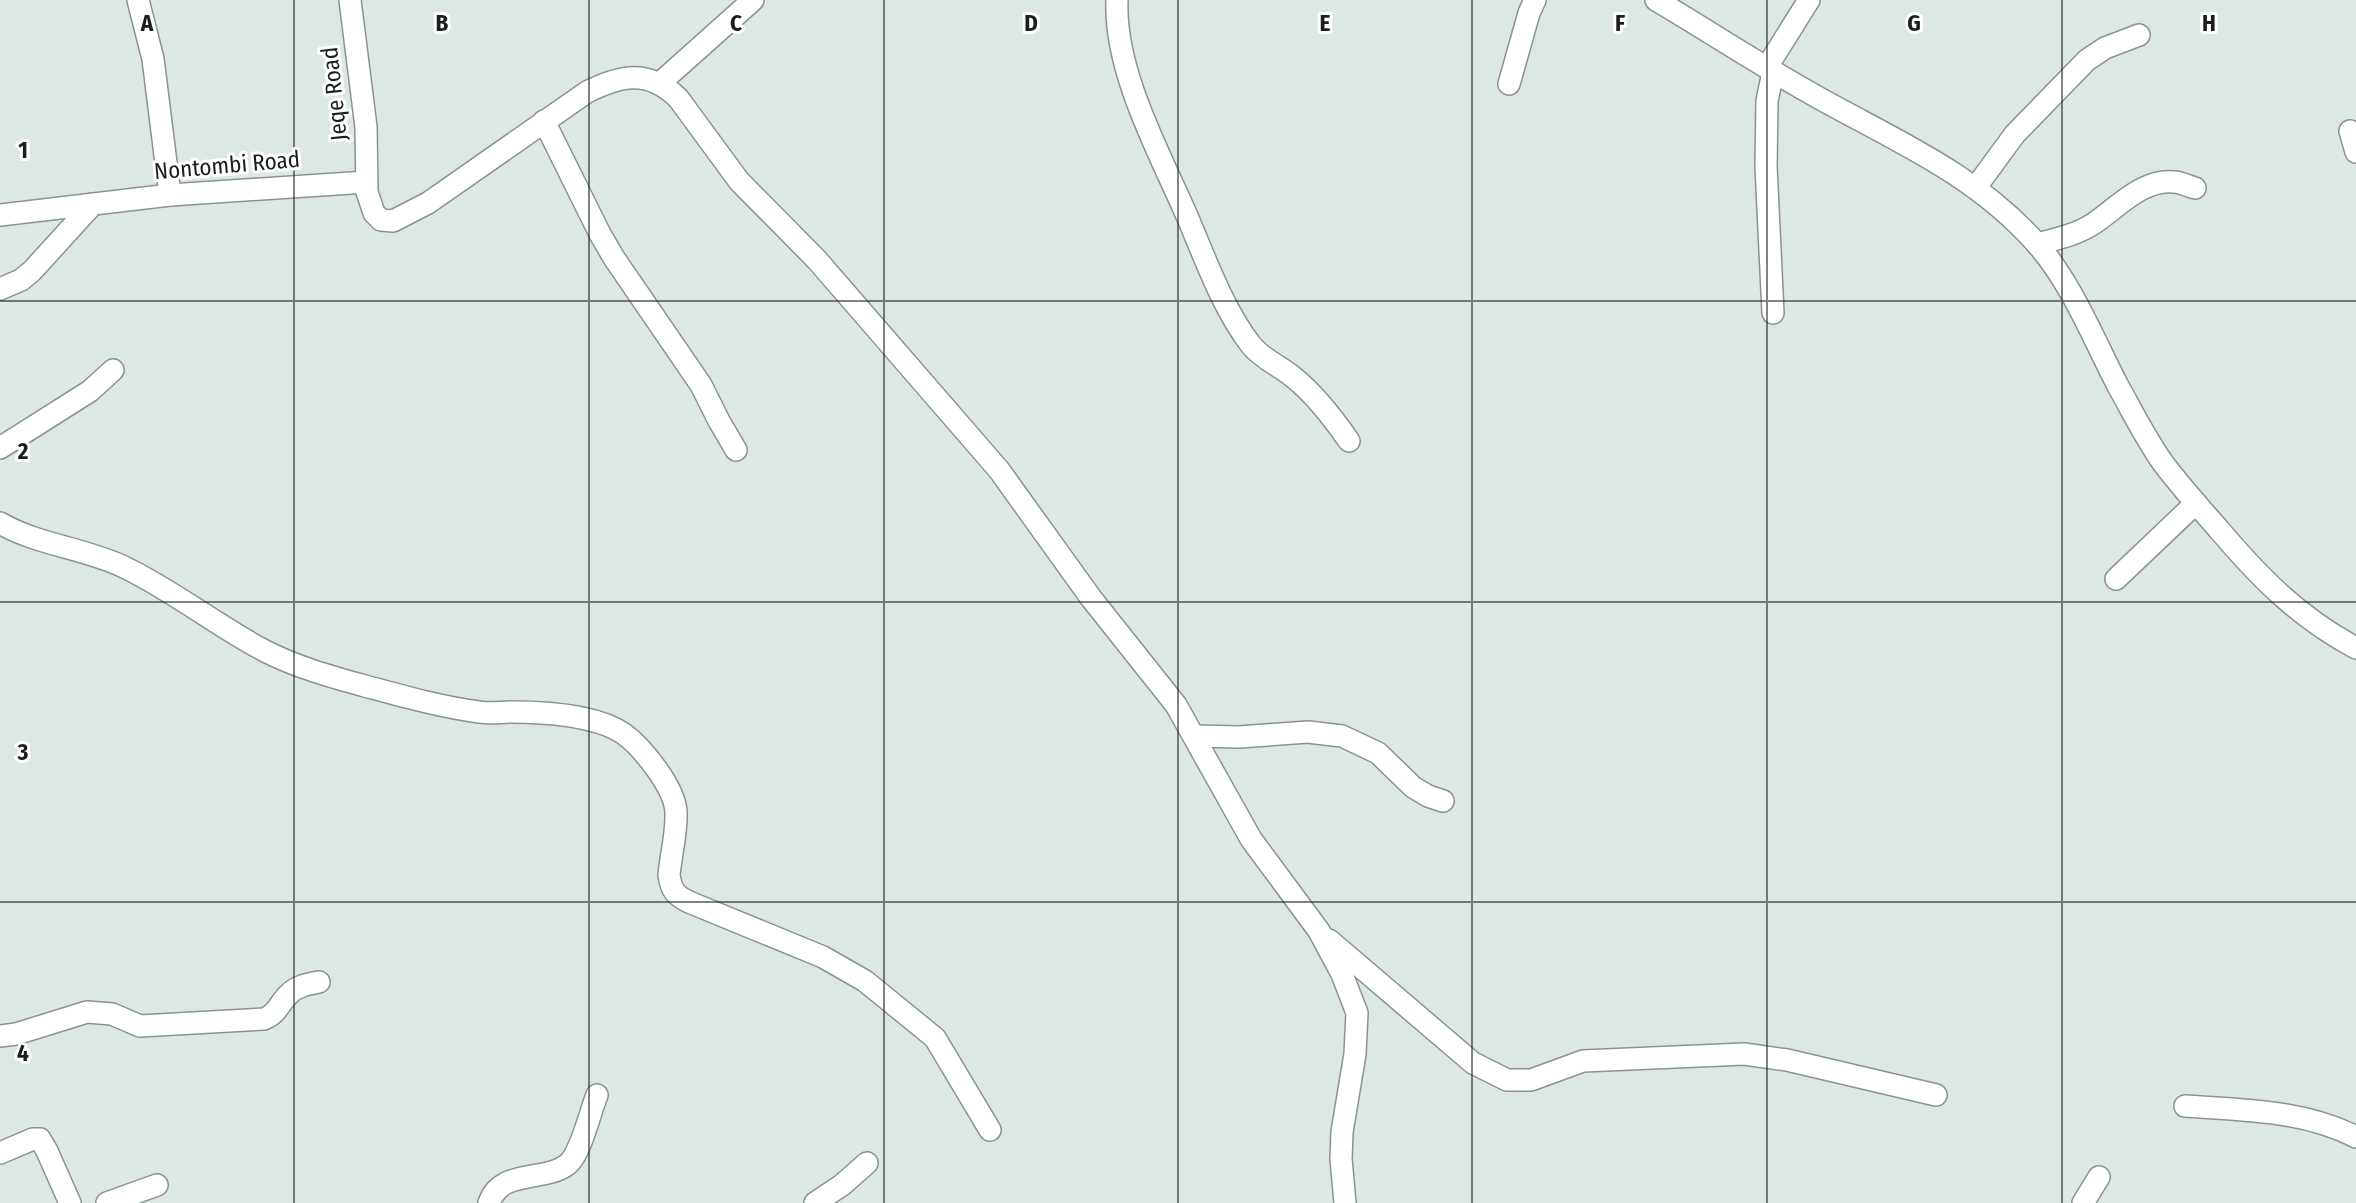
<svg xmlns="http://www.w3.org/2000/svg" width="2356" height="1203" font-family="'Fira Sans Condensed',sans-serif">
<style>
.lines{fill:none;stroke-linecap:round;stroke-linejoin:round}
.minor-casing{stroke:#8a938e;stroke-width:24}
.minor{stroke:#fff;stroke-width:21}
.grid{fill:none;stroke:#1a1e1c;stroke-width:2;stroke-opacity:0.55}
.labels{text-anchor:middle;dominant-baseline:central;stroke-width:6;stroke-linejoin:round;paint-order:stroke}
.street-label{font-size:23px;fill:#1a1e1c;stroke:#fff}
.grid-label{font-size:23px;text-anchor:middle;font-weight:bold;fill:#1a1e1c;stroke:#fff;stroke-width:6;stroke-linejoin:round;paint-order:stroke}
</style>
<rect width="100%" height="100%" fill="#dee8e2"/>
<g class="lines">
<g class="minor-casing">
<g id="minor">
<polyline points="138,0 153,59 170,195"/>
<path d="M350 0 366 127 367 192 374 213 381 220 393 221 428 203 587 92C621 75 648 69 678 98L739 181 817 260 999 470 1091 598 1176 705 1251 839 1319 931 1342 974 1357 1013 1355 1054 1342 1132 1341 1159 1345 1203"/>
<path d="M1117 0C1114 71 1159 152 1187 216 1205 258 1223 309 1251 345 1262 359 1280 366 1293 377 1315 394 1333 418 1349 441"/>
<path d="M1656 0C1710 32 1763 67 1819 98 1898 142 1975 174 2037 244 2072 284 2093 338 2118 386 2132 411 2146 439 2163 463 2181 487 2201 509 2221 532 2262 580 2300 618 2356 648"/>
<polyline points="1767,67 1809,0"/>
<polyline points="660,83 753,0"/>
<polyline points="1509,84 1529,13 1535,0"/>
<polyline points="544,121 600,234 614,258 701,385 719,421 736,450"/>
<polyline points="2350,131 2356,152"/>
<polyline points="1976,187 2015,134 2087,60 2105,48 2139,35"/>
<polyline points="0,215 170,195 366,182"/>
<path d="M2037 244C2056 239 2076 235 2093 224 2116 209 2143 178 2174 182 2180 182 2188 186 2195 188"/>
<polyline points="0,289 21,280 32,271 93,204"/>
<polyline points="1773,313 1766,166 1767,101 1773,72"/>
<polyline points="0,448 90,391 113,370"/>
<path d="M0 523C38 545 84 548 124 567 174 591 217 626 265 651 296 667 332 677 365 686 402 696 441 707 479 712 490 714 500 712 511 712 543 712 597 715 624 734 643 748 675 788 676 812 677 832 671 854 669 875 671 890 676 896 689 902L823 957 865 981 935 1038 990 1130"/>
<polyline points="2116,579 2196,503"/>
<polyline points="1195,736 1239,737 1308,732 1342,736 1378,753 1413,787 1428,796 1443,801"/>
<polyline points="1329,940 1473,1063 1507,1080 1531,1080 1583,1061 1744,1054 1787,1060 1936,1095"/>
<path d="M0 1036 16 1034 87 1012 112 1014 140 1026 264 1019C277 1014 279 1004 288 995 296 986 308 984 319 982"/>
<path d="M2185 1106C2243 1110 2303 1110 2356 1137"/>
<polyline points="0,1153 33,1139 40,1139 47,1151 70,1203"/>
<polyline points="107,1203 157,1185"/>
<path d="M489 1203C501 1168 544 1183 568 1164 581 1153 590 1112 597 1095"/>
<polyline points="815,1203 842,1185 867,1163"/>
<polyline points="2083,1203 2099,1177"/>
</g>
</g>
<use href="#minor" class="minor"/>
</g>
<path class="grid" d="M294 0V1203M589 0V1203M884 0V1203M1178 0V1203M1472 0V1203M1767 0V1203M2062 0V1203M0 301H2356M0 602H2356M0 902H2356"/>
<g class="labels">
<g class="street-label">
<text transform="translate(334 94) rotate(-96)">Jeqe Road</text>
<text transform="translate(227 165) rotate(-5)">Nontombi Road</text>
</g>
</g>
<g class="grid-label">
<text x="147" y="31">A</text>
<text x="442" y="31">B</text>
<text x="736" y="31">C</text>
<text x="1031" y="31">D</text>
<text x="1325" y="31">E</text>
<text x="1620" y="31">F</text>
<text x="1914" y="31">G</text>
<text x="2209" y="31">H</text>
<text x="23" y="158">1</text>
<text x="23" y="459">2</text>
<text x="23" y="760">3</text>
<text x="23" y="1061">4</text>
</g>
</svg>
